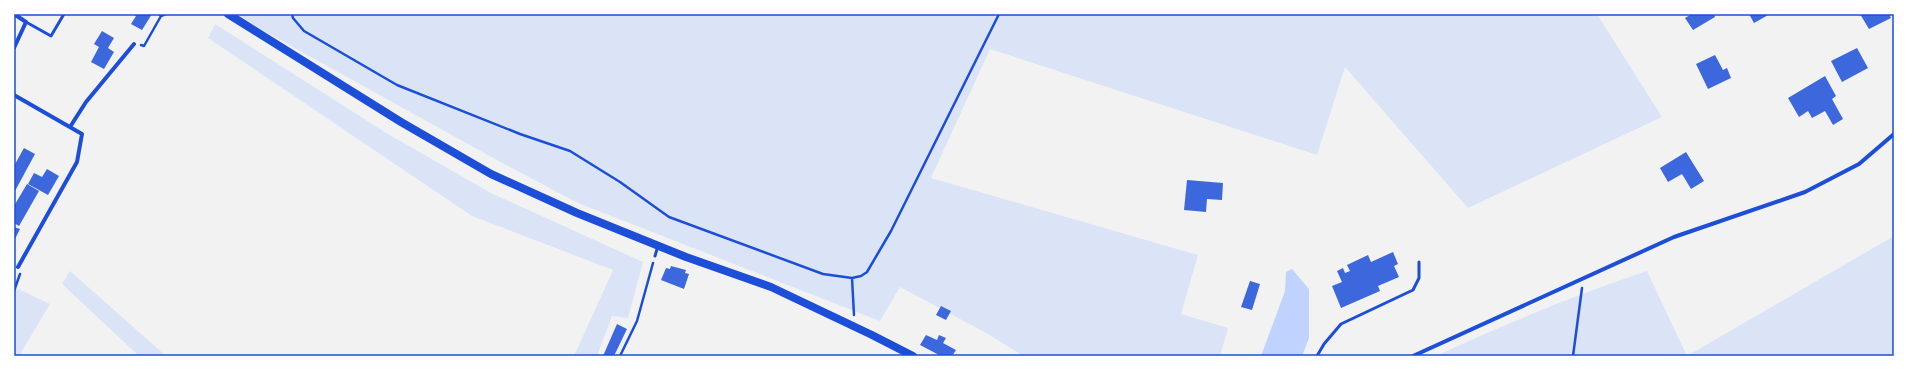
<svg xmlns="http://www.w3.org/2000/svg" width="1908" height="370" font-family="'Archivo Narrow',sans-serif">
  <rect width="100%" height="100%" fill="#f2f2f2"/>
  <path fill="#dbe4f7" d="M233 14H1597L1662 117 1468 208 1345 67 1317 155 990 49 931 178 1198 255 1181 314 1228 328 1220 356H1023L988 334 900 287 880 321 578 203 495 159Z
    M215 24 388 134 491 193 643 262 628 318 612 316 597 356H574L613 270 472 216 208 38Z
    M1894 236V356H1687Z
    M70 271 166 356H139L62 284Z
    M1647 271 1687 356H1436C1505 324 1575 295 1647 271Z
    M14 287 50 304 19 356H14Z"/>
  <path fill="#bfd3fe" d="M1292 269 1309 289V338L1302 356H1261L1285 291 1286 272Z"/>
  <path fill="#3d67dc" d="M133 14H152L142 30 131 24 136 16Z
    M1692 14H1714L1715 17 1693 30 1685 18Z
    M1749 14H1770L1754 23Z
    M1860 14H1889L1891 18 1869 29Z
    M102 31 114 38 108 48 114 52 104 69 91 62 99 47 94 44Z
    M1857 48 1868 68 1842 82 1831 61Z
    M1715 55 1723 70 1727 68 1731 78 1708 89 1696 64Z
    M1825 76 1836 96 1832 99 1843 119 1833 125 1825 111 1812 118 1808 111 1799 117 1788 98Z
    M24 148 35 154 15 191 14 166Z
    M1686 152 1704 181 1691 189 1682 174 1668 182 1660 168Z
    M47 169 59 176 48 195 28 184 34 173 42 177Z
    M1187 180 1223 183 1222 200 1207 199 1206 212 1184 210Z
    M27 184 39 191 19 226 14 223V206Z
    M14 227 20 229 14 241Z
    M1393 252 1398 264 1394 266 1399 277 1378 286 1380 291 1341 308 1332 286 1342 282 1337 271 1343 268 1345 273 1350 271 1347 265 1368 255 1371 262Z
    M671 266 686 270 685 273 689 274 684 289 661 280 666 268 670 269Z
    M1250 281 1260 284 1252 310 1241 307Z
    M941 306 951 311 946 320 936 315Z
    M617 324 627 329 614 356H603Z
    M926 335 937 340 939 335 946 338 943 343 956 350 952 356H941L920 345Z"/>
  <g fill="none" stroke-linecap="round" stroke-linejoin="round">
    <path stroke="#1d4ed8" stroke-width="2.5" d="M159 14 161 16 166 14
      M292 14 293 18 304 31 397 85 520 134 570 151 620 182 669 217 823 274 852 278 861 276 867 272 891 231 999 14
      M141 45 144 46 161 16
      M852 278 854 315
      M14 291 20 274
      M620 356 637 321 653 263
      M1573 356 1582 288"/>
    <path stroke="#1d4ed8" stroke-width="3" d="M26 22 51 36 64 14
      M655 256 658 246
      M1317 356 1324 344 1341 324 1413 290 1419 278V262"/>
    <path stroke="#1d4ed8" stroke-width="4" d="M14 14 26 22 14 48
      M14 95 82 134 77 162 18 267
      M70 127 86 102 134 44
      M1413 356 1674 237 1805 192 1859 164 1894 134"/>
    <path stroke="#1d4ed8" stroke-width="8" d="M228 14 401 122 491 174 577 213 686 257 771 287 872 335 913 356"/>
  </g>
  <rect width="1908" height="370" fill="none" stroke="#ffffff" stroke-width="30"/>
  <rect x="15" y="15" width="1878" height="340" fill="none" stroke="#1d4ed8" stroke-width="1.5"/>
</svg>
